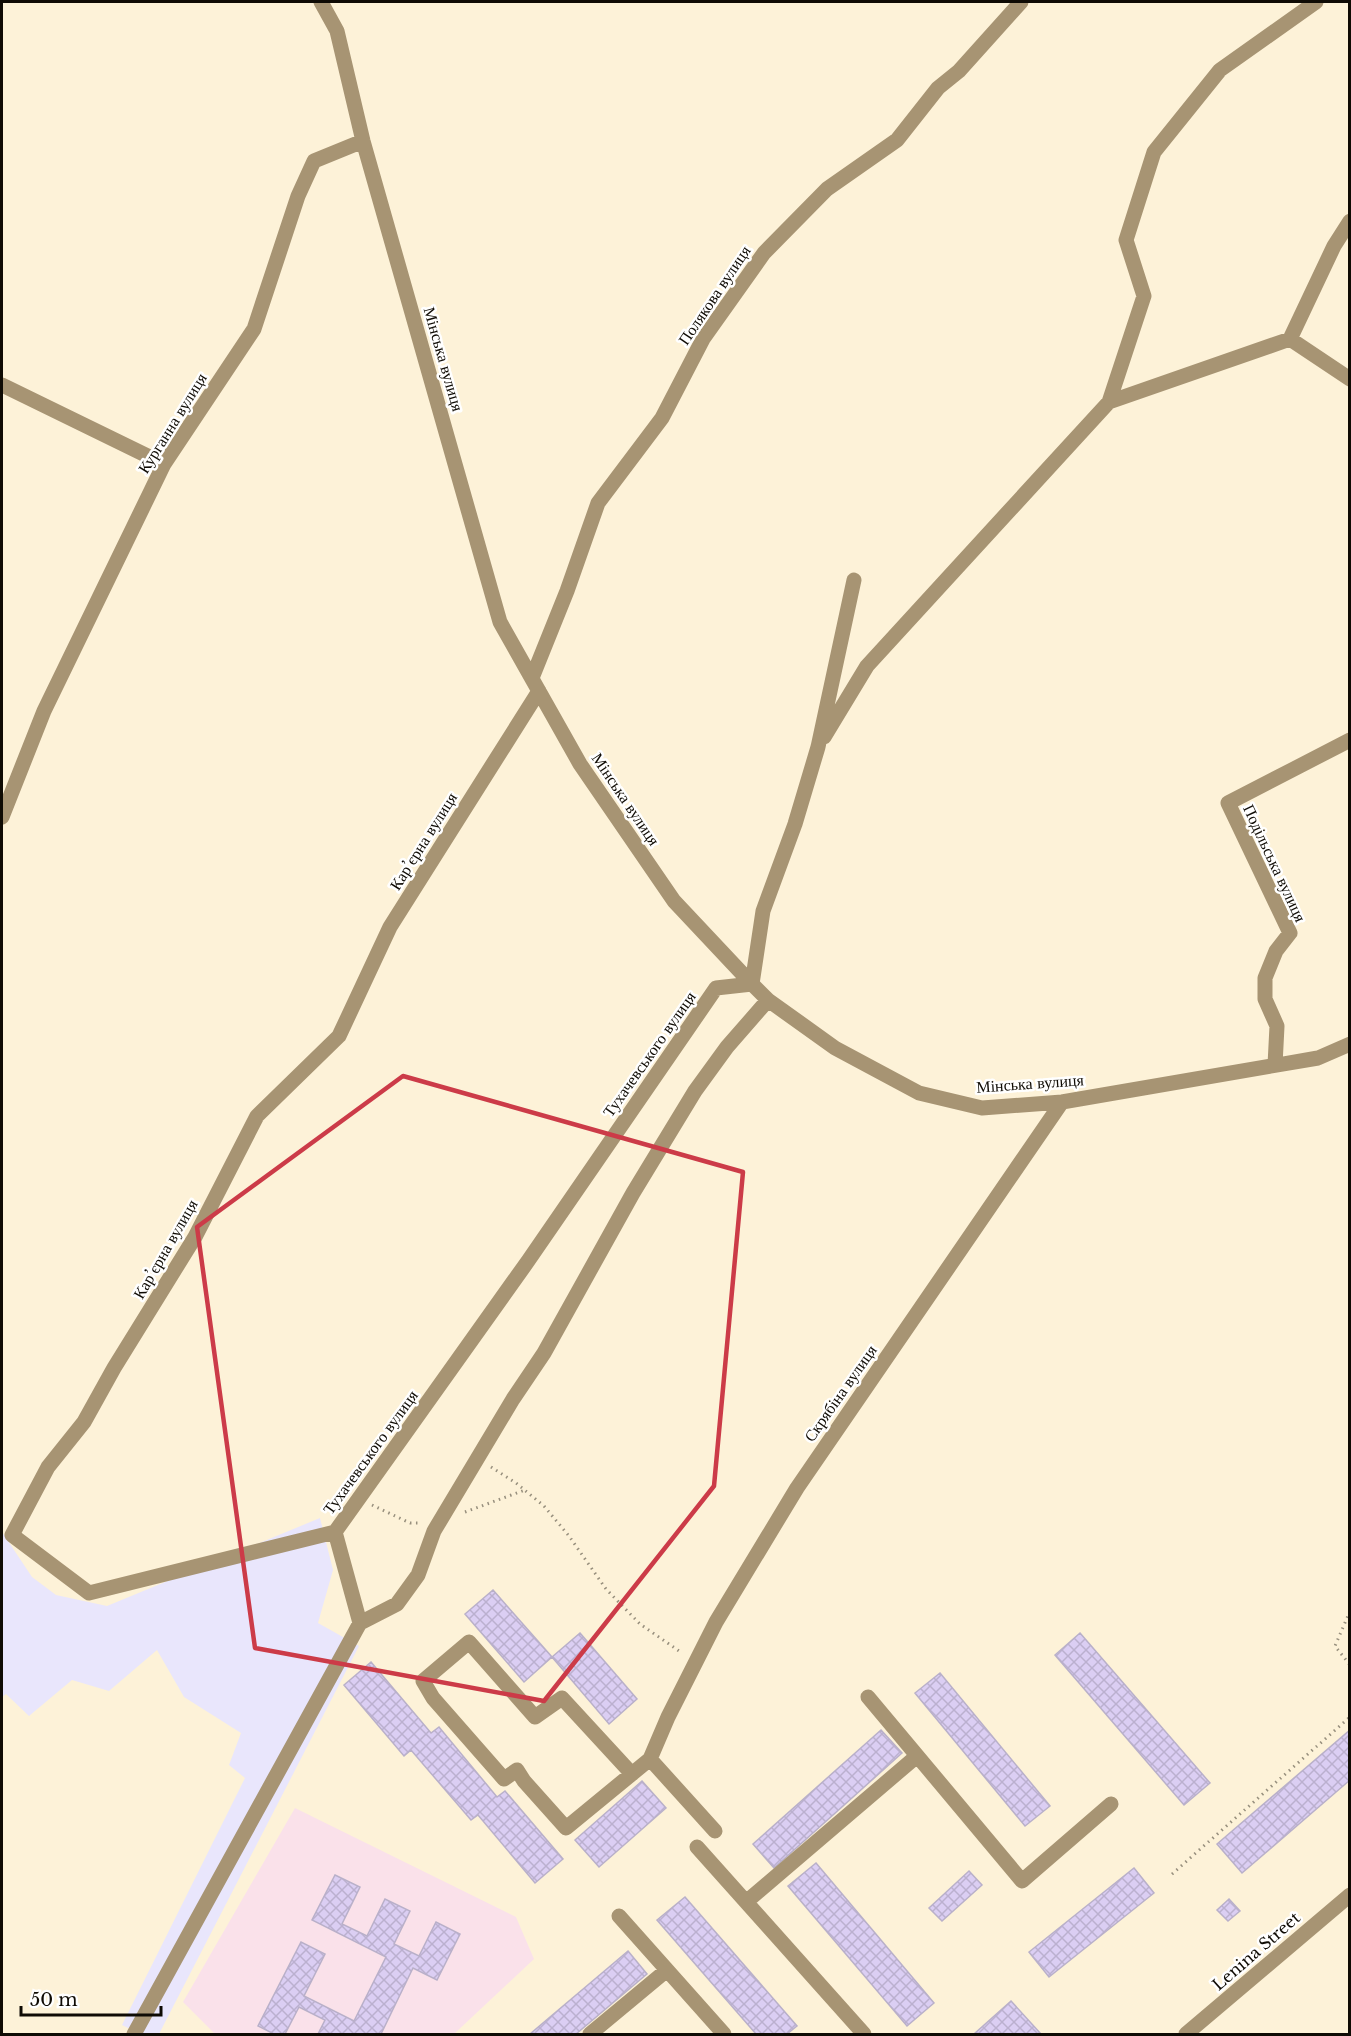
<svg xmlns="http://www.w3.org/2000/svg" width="1351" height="2036" font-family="'Libre Baskerville',serif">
  <defs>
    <pattern id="building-cross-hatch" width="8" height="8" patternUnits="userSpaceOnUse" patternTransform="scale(1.5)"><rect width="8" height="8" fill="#dbcef3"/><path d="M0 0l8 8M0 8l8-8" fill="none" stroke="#bbb0cf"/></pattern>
  </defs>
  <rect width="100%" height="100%" fill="#fdf2d8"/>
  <path fill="#e9e6fc" d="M320 1518 333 1570 318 1623 359 1646 159 2034H140L122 2025 245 1778 229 1765 241 1733 184 1697 157 1650 109 1691 72 1680 29 1716 6 1694 2 1697V1532L32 1577 56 1595 107 1606Z"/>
  <path fill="#fae1ea" d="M295 1808 516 1917 534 1959 454 2034H215L183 2002Z"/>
  <path fill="url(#building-cross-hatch)" stroke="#b9b0c9" stroke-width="1.5" d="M493 1590 552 1657 524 1682 465 1614Z
    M580 1633 637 1699 609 1724 552 1657Z
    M1080 1633 1210 1783 1184 1805 1055 1655Z
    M371 1662 431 1733 439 1727 497 1797 505 1791 563 1859 535 1883 478 1815 471 1820 411 1750 404 1756 344 1685Z
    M940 1673 1050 1806 1025 1826 915 1693Z
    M881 1730 902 1753 774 1868 753 1844Z
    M1350 1730V1780L1242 1873 1217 1844Z
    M642 1781 666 1808 599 1867 575 1840Z
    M816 1863 934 2003 907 2026 788 1886Z
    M1134 1868 1154 1893 1049 1977 1029 1952Z
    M969 1871 982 1885 942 1921 929 1908Z
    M335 1875 360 1887 342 1924 367 1936 385 1899 410 1911 394 1944 419 1956 436 1922 460 1934 437 1980 413 1968 381 2034H318L325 2020 299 2007 285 2034H274L258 2026 301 1942 325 1954 304 1996 354 2021 386 1957 312 1920Z
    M685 1897 797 2026 787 2034H756L657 1920Z
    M1229 1899 1240 1911 1228 1921 1217 1910Z
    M628 1951 647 1974 576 2034H530Z
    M1011 2001 1041 2034H974Z"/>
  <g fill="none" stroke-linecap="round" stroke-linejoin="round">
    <path stroke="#978f7d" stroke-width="3" stroke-dasharray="1.5 4.5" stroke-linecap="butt" d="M491 1467 516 1483 544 1506 569 1536 606 1589 640 1624 682 1653
      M372 1505 410 1523H418
      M465 1512 525 1490
      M1350 1611 1335 1646 1350 1665
      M1172 1874 1350 1717"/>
    <path stroke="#a79473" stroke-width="15" d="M321 2 337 31 363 141 500 622 580 764 674 901 752 984 768 1000 835 1048 919 1093 982 1108 1062 1102 1318 1058 1350 1044
      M1290 339 1334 246 1350 221
      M2 385 164 464
      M1109 402 1144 296 1126 240 1154 152 1220 70 1316 2
      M532 678 567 591 598 503 662 418 703 339 764 253 827 189 897 140 938 88 959 71 1021 2
      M824 737 867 666 1109 402 1290 339 1350 379
      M2 817 44 711 164 464 254 329 298 196 314 161 363 141
      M1275 1065 1277 1026 1265 999V978L1276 951 1290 933 1228 803 1350 740
      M335 1532 89 1593 12 1535 48 1467 84 1422 114 1368 195 1237 257 1116 339 1036 390 927 539 691
      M360 1623 397 1604 418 1575 434 1531 513 1399 544 1353 633 1193 695 1091 727 1047 768 1000
      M868 1697 1022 1881 1111 1804
      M632 1774 562 1698 535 1717 469 1642 423 1681 433 1698 504 1779 517 1770 524 1781 566 1828 650 1759
      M715 1831 650 1759 668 1717 716 1622 797 1488 1062 1102
      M697 1847 864 2034
      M746 1902 917 1756
      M619 1916 724 2034
      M134 2034 360 1623 335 1532 528 1261 716 988 752 984 763 911 795 824 818 747 854 580
      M590 2034 667 1970
      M1186 2034 1350 1895"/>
  </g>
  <path fill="none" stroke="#cc3b48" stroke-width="4.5" stroke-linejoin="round" d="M403 1076 743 1172 714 1486 544 1701 255 1648 197 1227Z"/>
  <g text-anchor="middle" stroke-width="5" stroke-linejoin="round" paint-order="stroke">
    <g font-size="16" fill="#0f0b04" stroke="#fff">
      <text transform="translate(714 295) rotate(-56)" y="6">Полякова вулиця</text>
      <text transform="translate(444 359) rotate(74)" y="6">Мінська вулиця</text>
      <text transform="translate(172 423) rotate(-58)" y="6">Курганна вулиця</text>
      <text transform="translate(626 799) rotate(56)" y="6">Мінська вулиця</text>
      <text transform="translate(423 841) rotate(-58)" y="6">Кар’єрна вулиця</text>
      <text transform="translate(1275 863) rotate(65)" y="6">Подільська вулиця</text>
      <text transform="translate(649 1054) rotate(-55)" y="6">Тухачевського вулиця</text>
      <text transform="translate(1030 1083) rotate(-4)" y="6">Мінська вулиця</text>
      <text transform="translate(165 1249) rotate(-60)" y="6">Кар’єрна вулиця</text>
      <text transform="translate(840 1393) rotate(-55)" y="6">Скрябіна вулиця</text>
      <text transform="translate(370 1452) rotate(-54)" y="6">Тухачевського вулиця</text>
      <text transform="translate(1256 1951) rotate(-41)" y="6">Lenina Street</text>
    </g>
  </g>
  <rect width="1351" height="2036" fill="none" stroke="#0f0b04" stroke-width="6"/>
  <path d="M21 2006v9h140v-9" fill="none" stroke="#0f0b04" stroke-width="3"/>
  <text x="30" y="2006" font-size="18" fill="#0f0b04" stroke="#ffffff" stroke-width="4.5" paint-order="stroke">50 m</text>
</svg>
